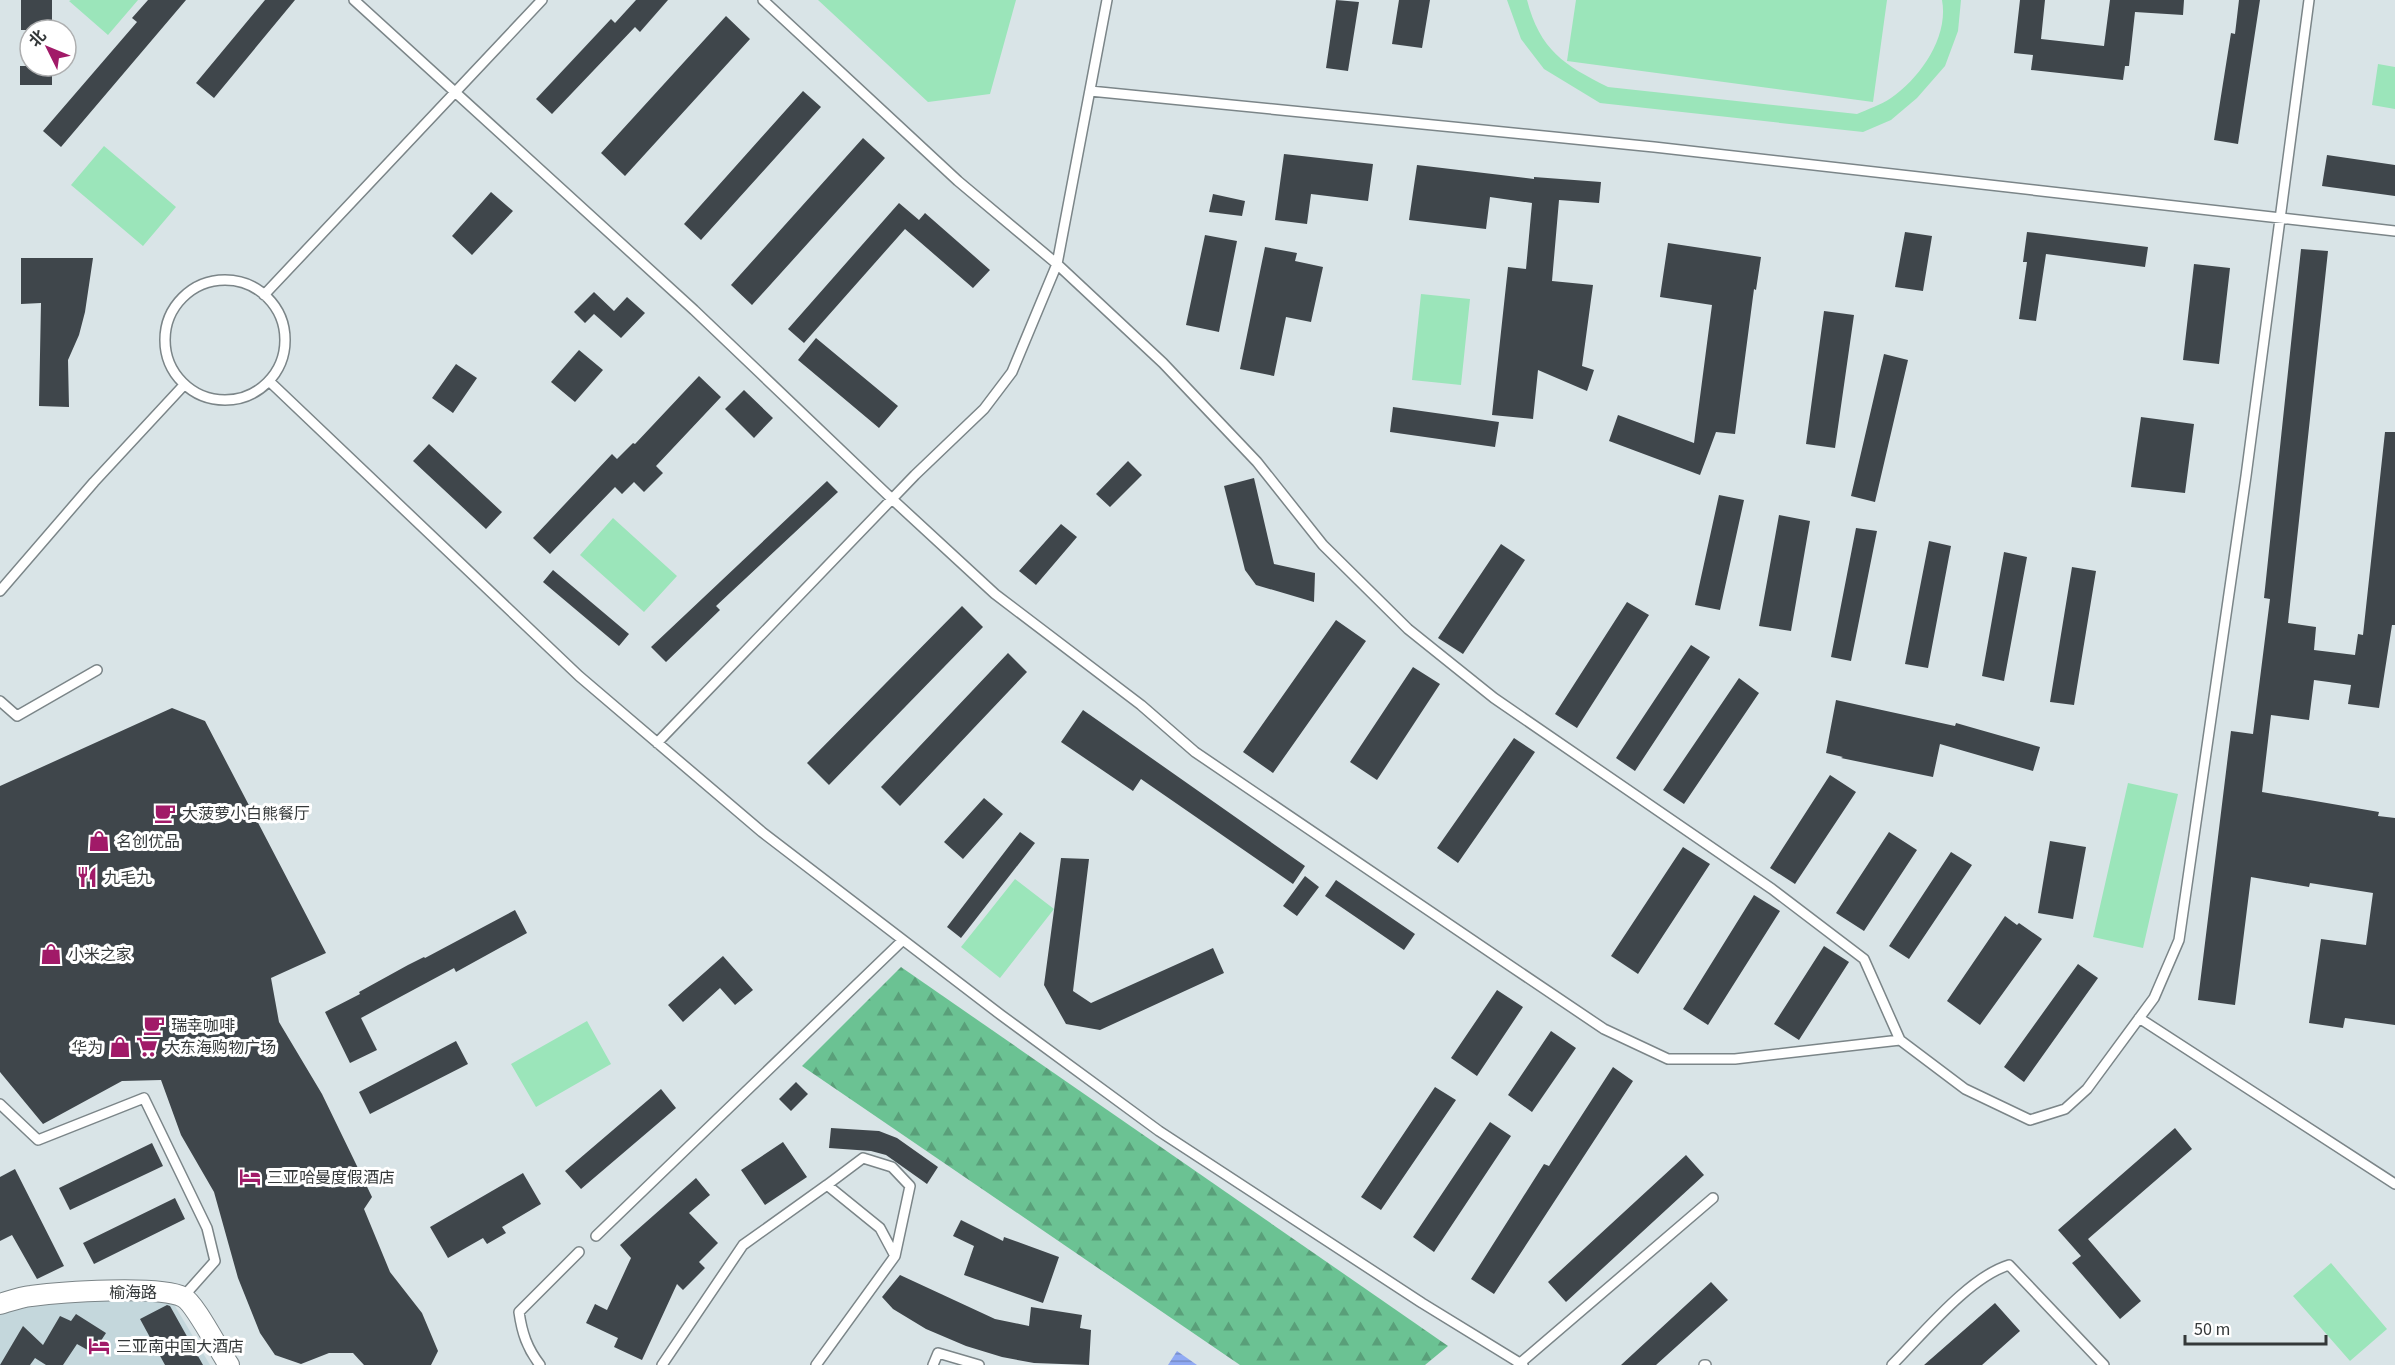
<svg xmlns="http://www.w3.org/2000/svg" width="2395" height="1365" font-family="'Source Sans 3','Noto Sans SC',sans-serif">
  <defs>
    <pattern id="forest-firs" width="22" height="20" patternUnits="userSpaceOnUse" patternTransform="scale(1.5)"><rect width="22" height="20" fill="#6bc293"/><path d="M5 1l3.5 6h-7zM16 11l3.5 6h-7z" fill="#599f79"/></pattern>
    <pattern id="water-rules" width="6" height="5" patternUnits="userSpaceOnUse" patternTransform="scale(1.5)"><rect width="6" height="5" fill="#90aaf3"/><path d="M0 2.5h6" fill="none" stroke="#768bc6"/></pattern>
  </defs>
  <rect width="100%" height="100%" fill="#d9e4e7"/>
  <path fill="#c4d7dc" d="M129 1294 172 1301 210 1365H0V1308Z"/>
  <path fill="url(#forest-firs)" d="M901 967 1448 1346 1425 1365H1240L802 1066Z"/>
  <path fill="#9be5ba" d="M71 0H138L108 35 69 1Z
    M818 0H1016L990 94 928 102Z
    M1507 0H1527C1540 50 1564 65 1608 87L1857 114C1868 109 1881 105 1891 98 1920 78 1949 37 1942 0H1961L1958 31 1945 66 1917 98 1891 120 1863 132 1600 103 1544 69 1521 39Z
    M1576 0H1887L1873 102 1567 61Z
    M2378 64 2395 67V109L2372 105Z
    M104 146 176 207 143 246 71 185Z
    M1421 294 1470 299 1461 385 1412 380Z
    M613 518 677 576 644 612 580 555Z
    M2128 783 2178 794 2143 948 2093 937Z
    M1015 879 1054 909 1000 978 961 947Z
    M587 1021 611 1064 536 1107 511 1064Z
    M2331 1263 2387 1329 2350 1361 2293 1296Z"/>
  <path fill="url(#water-rules)" d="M1177 1351 1197 1365H1168Z"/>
  <path fill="#3f464b" d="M21 0H52V30H21Z
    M148 0H186L61 147 43 131 137 22 132 18Z
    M265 0H295L214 98 196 83Z
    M636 0H668L640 32 635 27 552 114 536 99 611 19 615 23Z
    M1336 0 1359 2 1348 71 1326 68Z
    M1399 0H1430L1422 48 1392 44Z
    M2020 0H2045L2041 39 2104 46 2110 0H2184L2183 15 2135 12 2129 66H2125L2123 80 2031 70 2033 55 2014 53Z
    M2239 0H2260L2238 144 2214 140 2231 33 2235 34Z
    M726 16 750 39 625 176 601 153Z
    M20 66H52V85H20Z
    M803 91 821 107 701 240 684 224Z
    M863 138 885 158 752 305 731 285Z
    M1284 154 1373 164 1368 201 1311 194 1307 224 1275 220Z
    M2327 155 2395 165V196L2322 186Z
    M1417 165 1534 179V177L1601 182 1599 203 1559 200 1552 281 1593 285 1582 366 1594 370 1587 391 1538 370 1533 419 1492 415 1508 267 1526 269 1532 203 1490 197 1486 229 1409 220Z
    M491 192 513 211 472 255 452 236Z
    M1213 194 1245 201 1242 216 1209 212Z
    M899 203 919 220 925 213 990 270 973 288 905 229 804 343 788 329Z
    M1905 232 1932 236 1923 291 1895 287Z
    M2027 232 2148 247 2145 267 2046 254 2036 321 2019 319 2027 262H2023Z
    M1205 235 1237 241 1219 332 1186 325Z
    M1668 243 1761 257 1756 290 1754 289 1735 434 1716 432 1700 475 1609 441 1618 415 1694 443 1712 305 1660 297Z
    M1265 247 1297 253 1295 261 1323 267 1311 322 1286 317 1274 376 1240 369Z
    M2301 249 2328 251 2288 623 2316 627 2314 650 2355 655 2358 634 2363 635 2385 432H2395V625H2392L2379 708 2348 704 2351 685 2314 680 2309 720 2271 715 2262 792 2379 812 2378 816 2395 818V1025L2345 1018 2343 1028 2309 1023 2321 939 2366 945 2373 893 2310 883 2309 887 2251 877 2235 1005 2198 1000 2231 731 2253 734 2270 599 2264 598Z
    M21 258H93L85 312 79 335 68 360 69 407 39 406 41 303 21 304Z
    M2194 264 2230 268 2219 364 2183 360Z
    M594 292 614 311 627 297 645 313 621 338 594 314 585 323 574 312Z
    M1824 311 1854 315 1835 448 1806 444Z
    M816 338 898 406 879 428 798 360Z
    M579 350 603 370 575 402 551 382Z
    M1884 354 1908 360 1875 502 1851 496Z
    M456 364 477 378 453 413 432 398Z
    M699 376 721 397 656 466 663 473 644 492 634 482 622 494 615 487 550 554 533 538 612 454 617 459 633 443 635 444Z
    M744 390 773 418 754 438 725 409Z
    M1393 407 1499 422 1495 447 1390 432Z
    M2141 417 2194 424 2185 493 2131 487Z
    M429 444 502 512 486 529 413 461Z
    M1128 461 1142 475 1110 507 1096 494Z
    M1254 478 1274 564 1315 573 1314 602 1256 585 1245 570 1224 486Z
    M827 481 838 492 716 606 720 610 666 662 651 647Z
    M1719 495 1744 500 1720 610 1695 605Z
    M1779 515 1810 521 1791 631 1759 626Z
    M1061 524 1077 537 1036 585 1019 571Z
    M1856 528 1877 531 1851 661 1831 657Z
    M1929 541 1951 546 1928 668 1905 664Z
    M1501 544 1525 560 1463 654 1438 638Z
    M2004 552 2027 557 2004 681 1982 676Z
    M2072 567 2096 571 2074 705 2050 702Z
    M553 570 629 634 619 646 543 582Z
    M1627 602 1649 615 1577 728 1555 714Z
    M962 606 983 627 829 785 807 763Z
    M1336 620 1366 641 1273 773 1243 752Z
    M1691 645 1710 657 1635 771 1616 758Z
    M1008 653 1027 672 900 806 881 787Z
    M1413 667 1440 684 1377 780 1350 762Z
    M1739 678 1759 693 1684 804 1663 790Z
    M1836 700 1955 726 1956 723 2040 747 2033 771 1940 744 1933 777 1841 758 1843 757 1826 753Z
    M172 708 205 721 326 953 271 978 279 1022 322 1094 372 1197 364 1209 390 1272 422 1313 438 1351 431 1365H364L353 1353H329L301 1364 275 1355 260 1333 238 1278 214 1192 181 1135 161 1080 122 1081 43 1124 0 1072V786Z
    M1083 710 1305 866 1293 884 1141 779 1133 791 1061 742Z
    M1514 738 1535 752 1458 863 1437 848Z
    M1830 775 1856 792 1795 884 1770 868Z
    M984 798 1003 814 963 859 944 842Z
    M1020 832 1035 843 961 938 947 927Z
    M1889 832 1917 850 1864 931 1836 913Z
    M2050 841 2086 847 2073 919 2038 913Z
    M1683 847 1710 864 1638 974 1611 956Z
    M1951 852 1972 865 1909 959 1889 946Z
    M1061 858 1089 859 1073 991 1091 1003 1213 948 1224 973 1100 1030 1066 1024 1044 985Z
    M1305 876 1319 887 1297 916 1283 906Z
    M1336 880 1415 934 1404 950 1325 896Z
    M1754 895 1780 911 1708 1025 1683 1009Z
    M515 910 527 933 456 972 454 968 361 1018 377 1050 350 1063 325 1012 360 994 359 992 408 965 424 957 425 958Z
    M2005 916 2017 925 2019 923 2042 939 1980 1025 1947 1001Z
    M1824 946 1849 962 1799 1040 1774 1024Z
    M723 956 753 990 735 1005 720 988 683 1022 668 1005Z
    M2078 964 2098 978 2024 1082 2004 1067Z
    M1497 990 1523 1007 1477 1076 1451 1058Z
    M1551 1031 1576 1048 1532 1112 1508 1095Z
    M456 1041 468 1064 370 1114 359 1092Z
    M1613 1067 1633 1081 1494 1294 1471 1279 1544 1164 1549 1166Z
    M796 1082 808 1094 791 1111 779 1099Z
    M1435 1087 1456 1100 1381 1210 1361 1197Z
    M661 1089 676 1108 581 1189 565 1171Z
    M1490 1122 1511 1136 1434 1252 1413 1237Z
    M831 1128 879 1131 897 1138 938 1167 927 1184 886 1155 871 1151 829 1148Z
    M2175 1128 2192 1149 2088 1239 2141 1301 2120 1319 2072 1263 2081 1256 2058 1230Z
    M783 1142 807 1177 765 1205 741 1170Z
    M152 1143 163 1166 70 1210 59 1188Z
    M1686 1155 1704 1175 1566 1302 1548 1282Z
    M15 1169 64 1266 37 1279 12 1235 0 1241V1177Z
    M523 1173 541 1204 502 1227 506 1233 487 1244 483 1238 448 1258 430 1227Z
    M696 1178 710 1195 689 1213 718 1243 699 1262 705 1268 683 1290 677 1284 642 1360 614 1347 618 1338 586 1323 595 1304 607 1310 631 1258 620 1245Z
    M175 1198 185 1219 94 1264 83 1243Z
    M961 1220 1003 1241 1004 1237 1059 1257 1043 1303 964 1275 974 1246 953 1236Z
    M900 1275 995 1319 1029 1326 1031 1307 1082 1315 1080 1328 1091 1330 1089 1365 1034 1363 1002 1357 966 1346 926 1329 893 1309 882 1297Z
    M1711 1282 1728 1300 1656 1365H1621Z
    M1995 1303 2020 1331 1982 1365H1924Z
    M167 1305 170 1306 203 1365H165L140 1319Z
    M76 1314 106 1333 93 1353 77 1344 63 1365H46L35 1358 30 1365H0L23 1326 43 1345 60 1316 71 1321Z"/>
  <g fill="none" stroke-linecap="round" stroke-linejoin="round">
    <defs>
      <path id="service" d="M354 0 694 310 892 499 995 594 1141 705 1195 752 1512 967 1604 1029 1668 1059H1735L1900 1040 1864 959 1772 889 1494 698 1408 629 1323 545 1257 462 1163 363 1057 264 1107 0
        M1090 91 1654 147 2395 231
        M165 340a60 60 0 1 1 120 0a60 60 0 1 1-120 0Z
        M264 295 542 0
        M269 381 579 676 762 832 1001 1015 1159 1131 1422 1303 1523 1365
        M0 591 94 482 184 385
        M0 701 17 716 97 670
        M657 743 915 475 984 409 1012 372 1057 264 958 181 763 0
        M2139 1018 2395 1184
        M1900 1040 1965 1089 2030 1120 2065 1109 2087 1089 2154 998 2179 940 2246 476 2309 0
        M0 1104 38 1140 144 1098 207 1228 215 1261 183 1297
        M827 1185 863 1158 892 1167 910 1186 895 1256
        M596 1236 903 940
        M540 1365C527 1348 522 1333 519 1312L579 1252
        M662 1365 743 1245 827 1185 880 1228 895 1256 816 1365
        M933 1365 938 1353 979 1365
        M1518 1365 1713 1198
        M1704 1365H1706
        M1892 1365C1923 1334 1969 1277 2009 1265L2104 1365"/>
      <path id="minor" d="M0 1304C10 1301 21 1297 31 1296 60 1292 159 1285 183 1297 195 1303 219 1351 229 1365"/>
    </defs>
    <use href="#service" stroke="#7b8588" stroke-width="12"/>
    <use href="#minor" stroke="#7b8588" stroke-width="22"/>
    <use href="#service" stroke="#fff" stroke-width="9"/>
    <use href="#minor" stroke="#fff" stroke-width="20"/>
  </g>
  <defs>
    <symbol id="cafe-bare" viewBox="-9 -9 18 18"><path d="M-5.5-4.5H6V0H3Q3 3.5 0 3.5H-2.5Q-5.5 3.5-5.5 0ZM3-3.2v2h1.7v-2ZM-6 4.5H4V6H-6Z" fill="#a11a68" stroke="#fff" stroke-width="2.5" paint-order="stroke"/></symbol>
    <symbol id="shop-bare" viewBox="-9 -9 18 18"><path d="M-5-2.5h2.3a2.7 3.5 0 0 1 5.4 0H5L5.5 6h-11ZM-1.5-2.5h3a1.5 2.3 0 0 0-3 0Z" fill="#a11a68" stroke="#fff" stroke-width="2.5" paint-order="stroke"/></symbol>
    <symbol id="restaurant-bare" viewBox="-9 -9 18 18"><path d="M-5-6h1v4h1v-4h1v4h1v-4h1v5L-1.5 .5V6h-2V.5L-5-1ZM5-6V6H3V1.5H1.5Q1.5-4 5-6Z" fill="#a11a68" stroke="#fff" stroke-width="2.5" paint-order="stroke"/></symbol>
    <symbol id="supermarket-bare" viewBox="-9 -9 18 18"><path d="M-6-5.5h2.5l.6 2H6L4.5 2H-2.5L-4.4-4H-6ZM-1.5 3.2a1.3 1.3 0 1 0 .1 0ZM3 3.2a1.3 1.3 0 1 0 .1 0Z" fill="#a11a68" stroke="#fff" stroke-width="2.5" paint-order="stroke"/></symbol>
    <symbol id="hotel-bare" viewBox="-9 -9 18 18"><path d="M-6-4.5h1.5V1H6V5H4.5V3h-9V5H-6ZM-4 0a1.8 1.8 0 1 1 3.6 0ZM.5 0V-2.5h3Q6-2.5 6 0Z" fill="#a11a68" stroke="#fff" stroke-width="2.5" paint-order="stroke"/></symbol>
  </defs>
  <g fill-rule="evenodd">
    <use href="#cafe-bare" x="150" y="798" width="30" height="30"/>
    <use href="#shop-bare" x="84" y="826" width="30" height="30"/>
    <use href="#restaurant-bare" x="72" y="862" width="30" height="30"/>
    <use href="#shop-bare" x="36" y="939" width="30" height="30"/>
    <use href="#cafe-bare" x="139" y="1010" width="30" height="30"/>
    <use href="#shop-bare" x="105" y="1032" width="30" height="30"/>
    <use href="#supermarket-bare" x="132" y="1032" width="30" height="30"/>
    <use href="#hotel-bare" x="235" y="1162" width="30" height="30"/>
    <use href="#hotel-bare" x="84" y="1331" width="30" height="30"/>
  </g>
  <g text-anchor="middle" stroke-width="6" stroke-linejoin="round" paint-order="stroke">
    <g font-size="16" fill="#343839" stroke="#fff" text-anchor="start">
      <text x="182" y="819">大菠萝小白熊餐厅</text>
      <text x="116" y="847">名创优品</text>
      <text x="104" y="883">九毛九</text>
      <text x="68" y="960">小米之家</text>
      <text x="171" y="1031">瑞幸咖啡</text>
      <text x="103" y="1053" text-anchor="end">华为</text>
      <text x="164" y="1053">大东海购物广场</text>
      <text x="267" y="1183">三亚哈曼度假酒店</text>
      <text x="116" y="1352">三亚南中国大酒店</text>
    </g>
    <g font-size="16" fill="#343839" stroke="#fff">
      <text x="133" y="1298">榆海路</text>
    </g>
  </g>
  <g transform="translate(48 48) rotate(313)"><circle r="28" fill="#ffffff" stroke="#aeafb0" stroke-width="1.5"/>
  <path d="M0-4.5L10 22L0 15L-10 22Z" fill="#a11a68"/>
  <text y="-9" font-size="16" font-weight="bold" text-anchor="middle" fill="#343839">北</text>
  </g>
  <path d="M2185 1335v9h141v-9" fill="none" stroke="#343839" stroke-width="3"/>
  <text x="2194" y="1335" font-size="18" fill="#343839" stroke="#ffffff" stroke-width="4.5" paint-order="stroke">50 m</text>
</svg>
